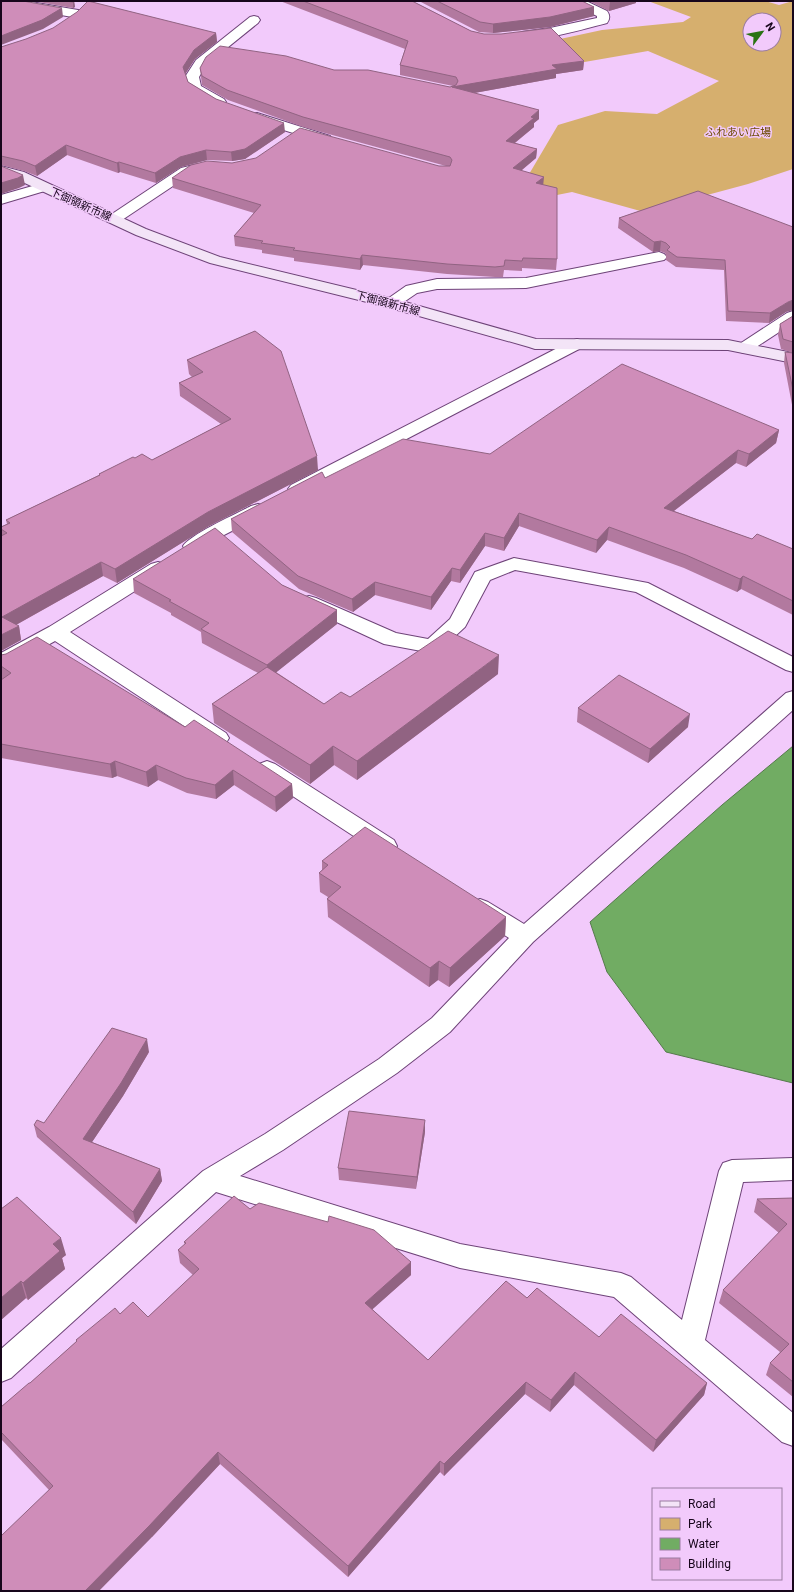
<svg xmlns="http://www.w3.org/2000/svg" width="794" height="1592" font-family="Roboto,'Noto Sans JP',sans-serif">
  <rect width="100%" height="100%" fill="#f2cafb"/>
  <path fill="#d6af6e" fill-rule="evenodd" d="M648 1H765L779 5 793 1V169L748 184 644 212 572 192 552 196 525 181 558 125 605 111 657 114 719 81 648 51 544 69 523 47 602 30 683 22 691 17ZM750 20H774V44H750Z"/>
  <path fill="#71ac63" stroke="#567a4d" d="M793 746V1083L666 1052 607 972 590 922 722 805Z"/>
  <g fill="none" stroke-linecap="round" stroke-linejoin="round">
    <defs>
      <path id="minor" d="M1 1H25L78 10 82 11 84 14 82 17 78 18 4 5 1 4Z
        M570 1H586L607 11C610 15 610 19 607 23 588 28 540 42 522 38L520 35 522 32 550 28 597 18V16L572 4Z
        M254 16 258 17 260 20 258 23 206 65 199 77 201 86 224 99 226 102 224 105H214L190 91 185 77 196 60 250 17Z
        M257 113 330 136 332 139 330 142 325 143 252 120 250 117 252 114Z
        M198 164 203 165 205 168 203 171 191 174 119 222 114 223 109 222 107 219 109 216 181 168Z
        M43 183 48 184 50 187 48 190 1 204V195Z
        M659 252 664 254 667 257 664 260 526 288 437 289 417 293 398 306 392 308 386 306 384 303 386 300 406 286 437 279 526 278Z
        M793 311V323L750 351 744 353 738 351 736 348 738 345 787 313Z
        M577 339 583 341 585 344 583 347 303 493 297 494 291 493 288 489 291 485 571 341Z
        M258 504 265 506 267 510 265 514 224 535 199 550 192 552 185 550 183 546C191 534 236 514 251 506Z
        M514 558 648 583 793 657V672L786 670 636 592 515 570 490 580 465 627 439 651 432 653 384 644 302 606 299 602 302 598 309 596 316 598 396 633 428 639 450 619 475 572Z
        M158 562 165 564 168 568 165 572 70 632 226 733 229 738 226 743 218 745 210 743 55 641 8 667 1 669V653L49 627 151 564Z
        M793 691V710L533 942 450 1032 397 1073 283 1150 240 1176 460 1244 621 1273 631 1277 682 1320 719 1171 723 1163 732 1160 793 1158V1180L743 1182 705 1340 793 1413V1446L782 1442 614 1297 460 1268 216 1192 11 1378 1 1382V1349L203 1171 265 1134 379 1059 432 1018 509 938 472 914 468 908 472 902 480 899 488 902 524 924 786 693Z
        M267 761 275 764 394 840 397 846 394 852 386 854 378 852 259 774 256 769 259 764Z"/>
      <path id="secondary" d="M1 166 24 172 146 229 220 257 398 300 536 339 728 340 793 353V363L728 350 535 349 529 347 387 307 210 263 136 235 14 178 1 174Z"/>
    </defs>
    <use href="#minor" stroke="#6e4378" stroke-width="2"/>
    <use href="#secondary" stroke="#6e4378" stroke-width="2"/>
    <use href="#minor" fill="#fff" fill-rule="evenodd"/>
    <use href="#secondary" fill="#f3e4f7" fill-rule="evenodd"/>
  </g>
  <path fill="#b2799f" d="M33 1H74L75 7 73 8Z
    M280 1H412L471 31 584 61 583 70 556 74V78L474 93 539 119 534 123V127L515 143 537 149 536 158 521 171 543 185 557 259 556 270 522 268V271L504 270 503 277H495L447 274 363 265 360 270 294 261V258L262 253V250L235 246 234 236 254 213 173 188 172 178 232 163 446 166 303 127 228 100 202 85 201 77 200 68 334 70 450 87 453 86 400 75V65L405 49Z
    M419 1H582L594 7V16L550 27 493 33 479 32Z
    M589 1H636V3L609 11Z
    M216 33 217 42 195 59 185 74 188 82 216 99 285 132 245 159 232 161 207 160 181 167 156 183 120 172 118 173 67 155 37 176 24 171 1 165V47Z
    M698 191 786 312 769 323 726 321 724 270 676 267 666 260V255L665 253 660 251 653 252 618 228 619 218Z
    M793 316V353L781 349 778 335 780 324Z
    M255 331 318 470 209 526 117 583 103 576 16 625 19 626 21 640 1 651V527L7 524 6 520 99 475V474L135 458 152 460 221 424 180 396 179 383 192 377 189 374 187 360Z
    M785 352 793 353V410L784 363Z
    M779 430 776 443 746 467 736 463 674 511 752 539 793 549V615L741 589 737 592 684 568 607 540 596 553 519 526 504 551 485 546 460 583 451 581 431 610 375 595 353 612 299 589 232 532 231 519 325 478 490 454Z
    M133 579 282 585 337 610V624L276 672 324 704 350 697 498 674 357 780 334 765 310 784 214 723 212 704 258 673 202 643 201 632 171 615V613L134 593Z
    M1 655 185 727 292 784 293 798 276 812 234 785 216 799 187 793 158 780 148 787 117 776 112 778 1 758V680L2 679 1 678Z
    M578 708 688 727 648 763 577 722Z
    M322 861 506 917 505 936 449 987 438 980 429 987 328 917 327 899 328 897 320 892 319 873 322 870Z
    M149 1052 123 1096 92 1142 160 1169 162 1181 136 1224 37 1137 34 1125 44 1123Z
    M425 1132 416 1189 339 1180 338 1168Z
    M793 1198V1397L766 1375 770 1363 780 1352 719 1303 723 1290 779 1233 754 1212 757 1199Z
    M1 1209 66 1255 62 1258 65 1269 28 1300 26 1298 1 1320Z
    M250 1209 411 1262V1275L372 1309 428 1360 527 1298 599 1337 707 1383 704 1395 653 1452 574 1385 550 1412 525 1394 444 1476 440 1472 348 1577 220 1464 152 1537 49 1490 1 1439V1407L30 1383 77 1341 76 1340 120 1314 148 1317 193 1275 180 1263 178 1250 185 1245 184 1242Z"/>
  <path fill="#916382" d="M74 1 75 7 73 8V2Z
    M613 1H636V3L609 11 610 2Z
    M594 7V16L550 27 493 33V24Z
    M62 8 63 17 43 29 1 45V36Z
    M216 33 217 42 195 59 184 76 183 67 194 50Z
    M584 61 583 70 556 74V78L452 97V87L552 65Z
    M539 110V119L534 123V127L506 150V141L531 117Z
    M284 123 285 132 245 159 232 161 231 152Z
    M66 145 67 155 37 176 35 166Z
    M537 149 536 158 512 178 513 168Z
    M206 150 207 160 181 167 156 183 155 173 180 157Z
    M119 162 120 172 118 173 117 163Z
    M23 175 25 185 19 188 1 194V183Z
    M544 177 543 187 536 183Z
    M661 241 660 251 653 252 654 242Z
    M362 255 363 265 360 270V259Z
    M793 300V310L786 312 769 323 770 313 788 302Z
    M779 430 776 443 746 467 749 454Z
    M738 450 736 463 662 520 664 508Z
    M317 456 318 470 209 526 117 583 115 569 208 512Z
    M519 513V526L504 551V538Z
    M609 527 607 540 596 553 597 540Z
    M485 533V546L460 583V570Z
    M101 562 103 576 5 631 2 617Z
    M452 568 451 581 431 610V597Z
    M743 576 741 589 737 592 740 579Z
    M375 582V595L353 612 352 599Z
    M337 610V624L268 679 267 665Z
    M19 626 21 640 1 651V635Z
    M499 655 498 674 357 780V761Z
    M690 714 688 727 648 763 650 749Z
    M333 746 334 765 310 784V765Z
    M115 761 117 776 112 778 110 764Z
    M156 765 158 780 148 787 146 772Z
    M233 770 234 785 216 799 215 785Z
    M292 784 293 798 276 812 275 797Z
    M506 917 505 936 449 987 450 968Z
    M439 961 438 980 429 987 430 968Z
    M147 1039 149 1052 123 1096 86 1151 83 1139Z
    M425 1120V1132L416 1189 417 1177Z
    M160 1169 162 1181 136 1224 133 1212Z
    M61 1238 66 1255 62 1258 65 1269 28 1300 23 1283 53 1244Z
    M411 1262V1275L365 1316V1303Z
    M21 1281 26 1298 1 1320V1298Z
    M575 1372 574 1385 550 1412 551 1400Z
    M526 1382 525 1394 444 1476V1464Z
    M707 1383 704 1395 653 1452 656 1440Z
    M218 1452 220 1464 152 1537 99 1591H85Z
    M440 1461V1472L348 1577V1566Z"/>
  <path fill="#cf8db9" stroke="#916382" d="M1 1H23L62 8 42 20 1 36Z
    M65 1H74L73 2Z
    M88 1 216 33 194 50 183 67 188 82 216 99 284 123 245 149 231 152 206 150 180 157 155 173 119 162 117 163 66 145 35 166 23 161 1 156V47L26 39 53 28 77 12Z
    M303 1H412L471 31 484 34H501L551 28 584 61 552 65 557 69 452 87 539 110 531 117 534 118 506 141 537 149 513 168 544 177 536 183 557 188V259L523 258 522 261 505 260 504 266 495 267 447 264 362 255 360 259 293 250 295 248 261 243 263 241 234 236 261 205 172 178 191 165 207 161 232 163 256 158 300 128 439 166H450L452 160 450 157 303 117 227 90 202 76 200 68 206 57 220 46 286 56 334 70H368L450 87 456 85 458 81 456 77 400 65 408 41Z
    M437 1H582L594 7 550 17 493 24 480 22Z
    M1 166 23 175 18 178 1 183Z
    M698 191 793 227V300L788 302 770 313 728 311 725 260 677 257 667 250 670 247 666 243 661 241 654 242 619 218Z
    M793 316V342L783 339 780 324Z
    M255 331 281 351 317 456 208 512 115 569 101 562 2 617 19 626 1 635V536L7 533 1 529V527L10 523 6 520 100 475 99 474 133 457 135 458 142 454 152 460 231 419 179 383 203 372 187 360Z
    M785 352 793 353V390Z
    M622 364 779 430 749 454 738 450 664 508 752 539 757 534 793 549V601L743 576 740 579 686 555 609 527 597 540 519 513 504 538 485 533 460 570 452 568 431 597 375 582 352 599 298 576 231 519 322 472 325 478 403 439 490 454Z
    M215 528 282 585 337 610 267 665 201 629 209 623 169 601 171 600 133 579Z
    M448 631 499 655 357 761 333 746 310 765 212 704 267 667 324 704 341 692 350 697Z
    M37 637 185 727 194 720 292 784 275 797 233 770 215 785 186 778 156 765 146 772 115 761 110 764 1 744V680L11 673 1 666V655L6 654Z
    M619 675 690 714 650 749 578 708Z
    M365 827 506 917 450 968 439 961 430 968 327 899 341 887 319 873 328 865 322 861Z
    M112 1028 147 1039 121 1083 83 1139 160 1169 133 1212 34 1125 37 1120 44 1123Z
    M349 1111 425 1120 417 1177 338 1168Z
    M234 1196 250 1209 259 1203 328 1222 329 1216 374 1230 411 1262 365 1303 428 1360 506 1281 527 1298 537 1288 599 1337 621 1314 707 1383 656 1440 575 1372 551 1400 526 1382 444 1464 440 1461 348 1566 218 1452 149 1526 85 1591H1V1536L53 1486 1 1432V1407L29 1383H30L77 1341 76 1340 115 1308 120 1314 133 1302 148 1317 199 1269 178 1250 186 1243 184 1242Z
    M17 1197 61 1238 53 1244 60 1251 23 1283 21 1281 1 1298V1209Z
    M793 1198V1382L770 1363 789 1344 723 1290 787 1224 757 1199Z"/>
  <g text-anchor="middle" stroke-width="3" stroke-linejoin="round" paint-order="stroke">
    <g font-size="11" fill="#6d4c04" stroke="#f2cafb">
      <text x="738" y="136">ふれあい広場</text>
    </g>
    <g font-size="11" fill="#17061b" stroke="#f2cafb">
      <text transform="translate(81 204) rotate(24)" y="4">下御領新市線</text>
      <text transform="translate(388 303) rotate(15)" y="4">下御領新市線</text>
    </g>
  </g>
  <rect width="794" height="1592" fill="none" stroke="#17061b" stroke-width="4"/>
  <rect x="652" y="1488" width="130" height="92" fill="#f2cafb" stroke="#9a7ca1"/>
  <rect x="660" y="1501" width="20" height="6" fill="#f3e4f7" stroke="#9a7ca1"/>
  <text x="688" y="1508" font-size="12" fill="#17061b">Road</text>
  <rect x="660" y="1518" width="20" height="12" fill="#d6af6e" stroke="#9a7ca1"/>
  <text x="688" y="1528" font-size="12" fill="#17061b">Park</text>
  <rect x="660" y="1538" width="20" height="12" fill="#71ac63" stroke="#9a7ca1"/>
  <text x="688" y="1548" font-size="12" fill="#17061b">Water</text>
  <rect x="660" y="1558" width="20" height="12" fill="#cf8db9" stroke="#9a7ca1"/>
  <text x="688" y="1568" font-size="12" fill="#17061b">Building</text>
  <g transform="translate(762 32) rotate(58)"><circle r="19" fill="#f2cafb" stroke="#9a7ca1"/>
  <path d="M0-3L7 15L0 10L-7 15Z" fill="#2a7213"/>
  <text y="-6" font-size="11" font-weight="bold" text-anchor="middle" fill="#17061b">N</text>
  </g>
</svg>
